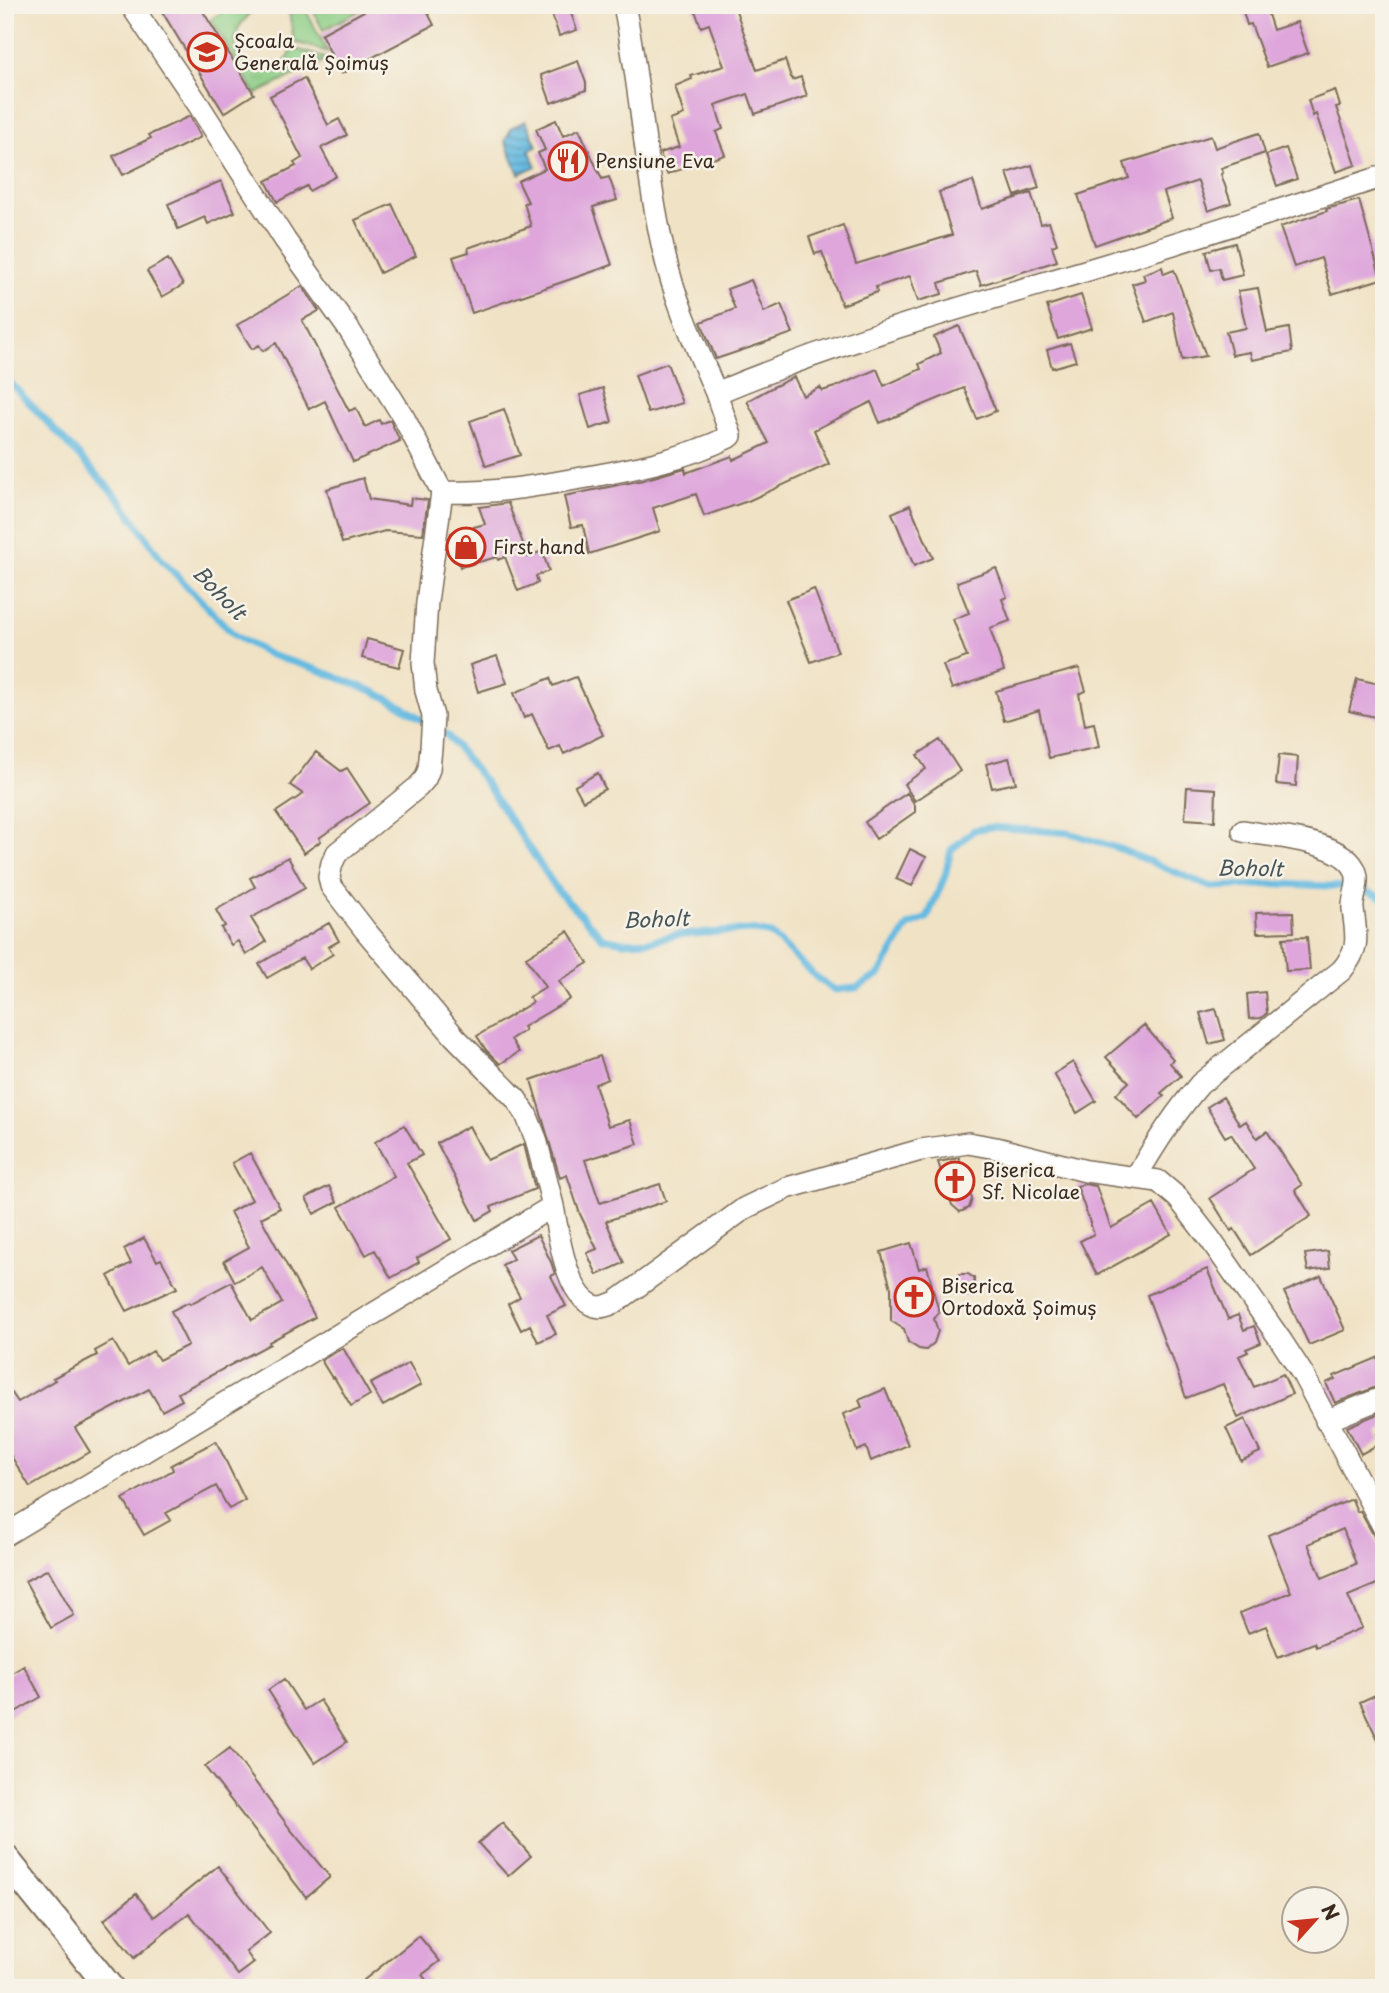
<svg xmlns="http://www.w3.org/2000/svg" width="1389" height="1993" font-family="'Playpen Sans',sans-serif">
  <defs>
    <pattern id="grass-tufts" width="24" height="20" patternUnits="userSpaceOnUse" patternTransform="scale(1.75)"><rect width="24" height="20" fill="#8ccd85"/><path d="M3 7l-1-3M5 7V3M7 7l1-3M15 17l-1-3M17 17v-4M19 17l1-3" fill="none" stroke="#7ab072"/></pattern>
    <pattern id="water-rules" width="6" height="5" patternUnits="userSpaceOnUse" patternTransform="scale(1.75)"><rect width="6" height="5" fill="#65bae1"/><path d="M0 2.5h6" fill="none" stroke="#5497b6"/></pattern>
  </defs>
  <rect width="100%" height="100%" fill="#f7f3e8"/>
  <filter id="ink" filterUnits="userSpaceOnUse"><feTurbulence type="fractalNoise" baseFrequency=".0143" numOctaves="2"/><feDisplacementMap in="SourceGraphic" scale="14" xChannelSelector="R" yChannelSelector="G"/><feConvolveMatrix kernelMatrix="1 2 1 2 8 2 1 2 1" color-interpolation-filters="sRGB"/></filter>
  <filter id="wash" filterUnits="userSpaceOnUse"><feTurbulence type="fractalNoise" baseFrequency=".00686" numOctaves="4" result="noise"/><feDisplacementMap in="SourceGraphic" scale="28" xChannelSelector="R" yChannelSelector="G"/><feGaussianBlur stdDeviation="1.57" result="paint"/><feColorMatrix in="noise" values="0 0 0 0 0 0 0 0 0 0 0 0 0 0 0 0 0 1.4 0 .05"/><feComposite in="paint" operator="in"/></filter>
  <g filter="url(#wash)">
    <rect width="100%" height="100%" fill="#f0e2c5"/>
    <path fill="url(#grass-tufts)" stroke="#647c52" stroke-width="2" d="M234 5H243L249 15C207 53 274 98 293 48L328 59 256 94 211 19Z
      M288 5H303L328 52 294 42Z"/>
    <path fill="#8ccd85" stroke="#647c52" stroke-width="2" d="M310 5H370L323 30Z"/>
    <path fill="url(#water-rules)" stroke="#507280" stroke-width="2" d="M526 121 537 146 529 150 536 166 519 174 505 141 512 127Z"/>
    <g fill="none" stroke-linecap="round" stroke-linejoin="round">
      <path stroke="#65bae1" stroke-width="7" d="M5 377 122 502 162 560 235 636 270 655 316 669 375 692 400 705 448 736 485 782 558 891 603 938 624 942 651 941 677 935 750 930 771 934 817 978 835 990 856 988 879 975 908 926 927 918 945 876 951 850 974 830 991 827 1070 833 1120 849 1211 887 1284 884 1353 887 1384 898"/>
    </g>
    <g id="blocks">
      <path fill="#dea6db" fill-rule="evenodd" d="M158 5H199L254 94 224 113Z
        M375 5H424L434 25 341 74 321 34Z
        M549 5H568L577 30 559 36Z
        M693 5H734L757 70 785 60 792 80 801 77 807 96 755 114 748 94 715 105 723 129 716 132 725 155 667 174 660 153 679 147 670 120 684 115 675 86 692 79 691 76 724 66 709 24 701 27Z
        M1251 5H1265L1273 30 1297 22 1308 53 1267 67 1251 24 1247 25 1242 8Z
        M578 61 586 83V90L551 103 541 75Z
        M304 78 328 125 339 119 347 135 321 148 336 176 309 191 307 186 277 202 266 181 296 166 294 163 302 158 270 96Z
        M1335 90 1340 106 1336 107 1356 165 1336 172 1316 114 1313 116 1308 100Z
        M190 116 201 137 123 175 113 156 151 138 149 135Z
        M556 120 563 136 579 129 602 179 609 177 617 200 593 207 612 265 472 313 453 257 469 252 468 248 531 226 524 203 528 202 518 181 545 169 538 153 545 150 536 129Z
        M1259 133 1265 153 1221 168 1223 173 1221 174 1231 203 1208 211 1198 181 1164 192 1172 218 1095 245 1078 195 1129 178 1124 163 1211 136 1215 148Z
        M1286 148 1297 179 1277 186 1266 155Z
        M1032 165 1039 188 1015 196 1007 173Z
        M221 181 235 212 208 224 205 217 178 229 168 204Z
        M973 181 982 209 1031 193 1041 224 1049 222 1057 244 1052 246 1057 261 981 285 976 271 939 283 942 294 918 301 910 276 876 287 877 292 842 305 822 252 815 254 809 237 843 225 856 264 952 235 939 192Z
        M1359 200 1381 279 1332 294 1321 258 1294 267 1280 227 1327 211 1326 209Z
        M392 204 416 256 380 273 355 220Z
        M1235 243 1243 275 1222 280 1219 268 1211 270 1206 251Z
        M168 259 183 285 162 297 147 271Z
        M1162 267 1164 274 1174 270 1206 356 1182 360 1173 312 1146 322 1132 284 1145 280 1143 274Z
        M751 280 764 312 781 304 793 333 716 359 701 322 735 309 727 289Z
        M302 286 319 311 302 320 349 411 356 408 365 427 379 420 381 424 390 420 400 441 353 462 325 401 309 409 276 343 263 351 259 345 252 349 237 325Z
        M1258 288 1267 332 1289 328 1292 352 1252 360 1250 352 1232 355 1226 332 1246 328 1238 291Z
        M1081 295 1092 328 1058 339 1047 306Z
        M959 326 996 411 977 419 964 388 880 423 871 402 814 430 829 464 748 501 704 516 696 494 653 508 660 531 589 554 583 525 571 527 564 496 643 480 685 468 686 473 732 456 733 460 769 443 747 401 773 387 794 377 803 396 820 387 822 391 835 387 877 369 884 386 921 369 919 364 941 353 934 337Z
        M1070 343 1076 361 1052 368 1047 350Z
        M667 363 682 403 648 413 635 375Z
        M603 388 612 422 590 429 580 395Z
        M504 409 520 455 486 466 470 421Z
        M363 478 369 499 410 505 411 498 428 500 423 534 385 531 342 543 327 489Z
        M508 503 528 557 542 551 549 571 536 576 538 583 518 591 505 557 498 560 497 557 460 567 451 533 485 524 479 507Z
        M910 505 933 558 914 566 892 513Z
        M996 568 1007 597 1002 599 1010 621 990 628 1004 671 952 689 943 665 967 657 953 619 969 613 957 582Z
        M814 589 838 652 811 662 786 600Z
        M367 639 404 649 399 667 362 658Z
        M497 656 507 683 478 692 470 665Z
        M1079 668 1086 691 1079 694 1085 725 1094 723 1099 747 1049 758 1039 710 1004 721 996 691Z
        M576 677 603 735 564 754 560 746 549 751 532 714 524 718 514 693 550 678 553 686Z
        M1357 679 1384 685V719L1349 711Z
        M940 740 960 771 915 801 904 784 926 769 917 755Z
        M316 752 341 771 347 768 370 803 319 838 321 841 304 853 276 812 303 794 290 785Z
        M1279 755 1298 757 1296 786 1276 784Z
        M1009 758 1016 783 992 788 986 764Z
        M598 773 605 789 583 801 575 786Z
        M1187 787 1216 789 1215 821 1185 819Z
        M907 793 915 805V812L876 839 865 822Z
        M910 849 926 857 912 886 896 879Z
        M288 857 305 888 251 918 266 942 246 955 238 941 231 945 221 928 225 926 216 910 255 887 250 878Z
        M1293 912 1294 932 1257 933 1256 913Z
        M329 923 339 941 328 947 333 954 309 969 302 958 267 978 259 964Z
        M568 931 588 963 559 981 570 999 523 1027 525 1030 511 1039 519 1052 500 1064 486 1050 477 1036 533 1002 529 997 545 987 526 957Z
        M1307 937 1310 970 1286 971 1283 938Z
        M1265 992 1267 1013 1261 1018 1249 1019 1247 994Z
        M1216 1009 1225 1040 1209 1044 1200 1013Z
        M1144 1025 1173 1059 1170 1063 1181 1076 1161 1093 1164 1096 1138 1119 1116 1094 1129 1082 1106 1057Z
        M600 1056 608 1079 595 1084 608 1126 630 1120 638 1144 585 1160 600 1203 660 1184 666 1201 606 1221 624 1263 597 1275 587 1253 597 1249 580 1214 567 1175 560 1178 531 1080Z
        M1073 1062 1096 1101 1077 1113 1054 1074Z
        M1223 1097 1240 1125 1246 1121 1257 1138 1267 1131 1302 1185 1295 1190 1311 1216 1251 1255 1234 1229 1231 1231 1210 1198 1254 1169 1231 1134 1225 1137 1207 1107Z
        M404 1125 422 1155 407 1163 451 1239 417 1258 419 1262 391 1278 375 1250 366 1255 339 1207 394 1176 375 1142Z
        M469 1126 487 1160 524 1144 535 1189 491 1207 493 1211 477 1220 437 1143Z
        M250 1153 280 1208 261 1218 315 1317 269 1342 270 1344 178 1393 182 1400 162 1411 149 1389 75 1428 90 1452 30 1487 5 1446V1383L18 1402 55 1380 53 1378 97 1355 95 1351 113 1341 128 1366 153 1351 159 1360 188 1345 171 1311 189 1302 190 1304 231 1282 252 1320 282 1303 262 1267 235 1282 224 1261 249 1247 230 1212 252 1200 232 1163Z
        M959 1158 972 1199 969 1208 960 1212 952 1205 938 1162Z
        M1084 1184 1096 1186 1111 1228 1154 1204 1171 1234 1097 1275 1080 1241 1094 1234 1077 1186Z
        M329 1186 337 1202 314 1214 306 1198Z
        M538 1235 551 1262 555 1274 551 1276 566 1306 547 1315 556 1334 538 1342 530 1325 521 1330 508 1304 520 1297 502 1265 513 1259 508 1250Z
        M144 1238 157 1261 161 1259 177 1288 127 1311 108 1276 131 1263 124 1249Z
        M911 1243 919 1269 927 1266 939 1312 934 1319 938 1331 934 1343 926 1350 919 1349 908 1342 904 1329 891 1321V1288L881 1252Z
        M1328 1251 1330 1268 1308 1271 1305 1254Z
        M1207 1269 1228 1319 1238 1315 1244 1330 1254 1326 1261 1343 1246 1349 1248 1352 1239 1356 1254 1387 1283 1374 1292 1394 1238 1418 1223 1384 1186 1398 1171 1354H1169L1147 1295Z
        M960 1274H968L974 1278V1289L970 1295 962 1296 944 1290Z
        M1321 1276 1345 1330 1309 1345 1284 1292Z
        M343 1348 370 1395 351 1406 334 1377 332 1378 321 1360Z
        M1384 1355V1384L1335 1403 1326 1383 1335 1379 1334 1376Z
        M409 1363 421 1385 383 1406 370 1384Z
        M885 1389 908 1445 871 1461 866 1447 857 1451 843 1414 862 1407 859 1400Z
        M1384 1411V1430L1377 1434 1381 1443 1361 1454 1347 1427Z
        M1245 1419 1260 1452 1241 1461 1226 1428Z
        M216 1441 245 1500 229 1509 216 1486 166 1513 171 1520 144 1535 123 1499 173 1470 171 1465Z
        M1352 1499 1357 1512 1360 1511 1374 1536 1384 1560V1581L1348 1596 1362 1628 1316 1647 1314 1643 1278 1657 1266 1626 1248 1633 1240 1613 1291 1592 1268 1535ZM1343 1529 1356 1564 1322 1578 1308 1544Z
        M48 1569 74 1615 51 1628 25 1581Z
        M24 1666 41 1697 5 1718V1677Z
        M284 1679 304 1710 320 1700 347 1742 315 1763 268 1690Z
        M1384 1691V1753L1360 1702Z
        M230 1748 291 1830 330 1877 306 1897 205 1767Z
        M502 1823 531 1856 508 1876 478 1843Z
        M218 1866 270 1933 246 1952 254 1963 238 1975 189 1913 134 1958 104 1920 136 1894 154 1917Z
        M419 1936 440 1961 422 1975 433 1988H354Z"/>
    </g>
  </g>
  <g filter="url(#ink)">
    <use href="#blocks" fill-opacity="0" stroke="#7a6a58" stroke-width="2"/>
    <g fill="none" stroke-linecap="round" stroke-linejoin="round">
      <defs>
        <path id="minor" d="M131 5 198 104 285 240 350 331 404 418 442 492 427 602 423 663 426 691 433 716 431 748 429 769 425 779 418 787 337 853 332 863 329 877 331 886 365 930 454 1036 516 1099 526 1114 536 1139 553 1206
          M624 5C641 87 645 171 664 253 675 301 697 348 716 393
          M442 492C488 494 531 487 576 479 629 470 683 460 731 436L716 393C842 340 974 304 1105 265 1199 237 1291 206 1384 176
          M1136 1177C1155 1144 1175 1113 1200 1084L1342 970C1361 946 1356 937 1353 909 1352 899 1358 888 1357 877 1353 840 1271 837 1243 831
          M1326 1421 1384 1397
          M5 1535 553 1206C558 1232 567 1305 600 1307 605 1307 611 1304 616 1302L745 1208 787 1188 921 1150 968 1143 996 1148 1086 1171 1158 1181 1178 1198 1210 1239 1282 1342 1302 1373 1384 1528"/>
        <path id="major" d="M5 1858 110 1988"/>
      </defs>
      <use href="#minor" stroke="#7a6a58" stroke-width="24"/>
      <use href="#major" stroke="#7a6a58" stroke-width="30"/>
      <use href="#minor" stroke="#fff" stroke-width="21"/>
      <use href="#major" stroke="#fff" stroke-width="26"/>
    </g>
  </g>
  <defs>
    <symbol id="school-ring" viewBox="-11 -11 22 22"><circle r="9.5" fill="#f7f3e8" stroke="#c8321e" stroke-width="1.5"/><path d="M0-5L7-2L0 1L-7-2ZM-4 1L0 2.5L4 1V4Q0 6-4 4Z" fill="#c8321e"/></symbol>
    <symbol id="restaurant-ring" viewBox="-11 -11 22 22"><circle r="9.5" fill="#f7f3e8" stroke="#c8321e" stroke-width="1.5"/><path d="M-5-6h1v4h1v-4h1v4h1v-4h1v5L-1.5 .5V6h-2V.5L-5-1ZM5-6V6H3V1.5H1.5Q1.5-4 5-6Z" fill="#c8321e"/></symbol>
    <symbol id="shop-ring" viewBox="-11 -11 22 22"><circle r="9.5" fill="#f7f3e8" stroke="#c8321e" stroke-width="1.5"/><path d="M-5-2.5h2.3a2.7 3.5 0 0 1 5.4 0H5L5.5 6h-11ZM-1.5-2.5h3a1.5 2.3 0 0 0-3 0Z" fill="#c8321e"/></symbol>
    <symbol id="church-ring" viewBox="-11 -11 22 22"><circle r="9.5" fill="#f7f3e8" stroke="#c8321e" stroke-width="1.5"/><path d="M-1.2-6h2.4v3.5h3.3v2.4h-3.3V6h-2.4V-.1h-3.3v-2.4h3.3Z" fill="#c8321e"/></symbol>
  </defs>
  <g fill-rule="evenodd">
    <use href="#school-ring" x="185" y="30" width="44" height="44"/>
    <use href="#restaurant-ring" x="546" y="139" width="44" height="44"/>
    <use href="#shop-ring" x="444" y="525" width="44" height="44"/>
    <use href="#church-ring" x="933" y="1159" width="44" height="44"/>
    <use href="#church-ring" x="892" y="1275" width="44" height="44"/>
  </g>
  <g text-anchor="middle" stroke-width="5" stroke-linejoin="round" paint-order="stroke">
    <g font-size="19" fill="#3b2a1e" stroke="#f7f3e8" text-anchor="start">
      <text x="234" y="48">Școala<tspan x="234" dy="22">Generală Șoimuș</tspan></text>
      <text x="595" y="168">Pensiune Eva</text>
      <text x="493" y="554">First hand</text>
      <text x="982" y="1177">Biserica<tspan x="982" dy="22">Sf. Nicolae</tspan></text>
      <text x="941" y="1293">Biserica<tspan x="941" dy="22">Ortodoxă Șoimuș</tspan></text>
    </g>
    <g font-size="21" font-style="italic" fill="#485558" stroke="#f7f3e8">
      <text transform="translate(219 593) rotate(46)" y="7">Boholt</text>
      <text transform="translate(1250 869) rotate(1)" y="7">Boholt</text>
      <text transform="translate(656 920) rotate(-2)" y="7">Boholt</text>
    </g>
  </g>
  <rect width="1389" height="1993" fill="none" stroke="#f7f3e8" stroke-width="28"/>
  <g transform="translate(1315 1920) rotate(63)"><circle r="33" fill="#f7f3e8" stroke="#aca397" stroke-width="2"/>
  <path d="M0-5L12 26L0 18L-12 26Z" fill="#c8321e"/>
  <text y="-10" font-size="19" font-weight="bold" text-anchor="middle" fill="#3b2a1e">N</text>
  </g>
</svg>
